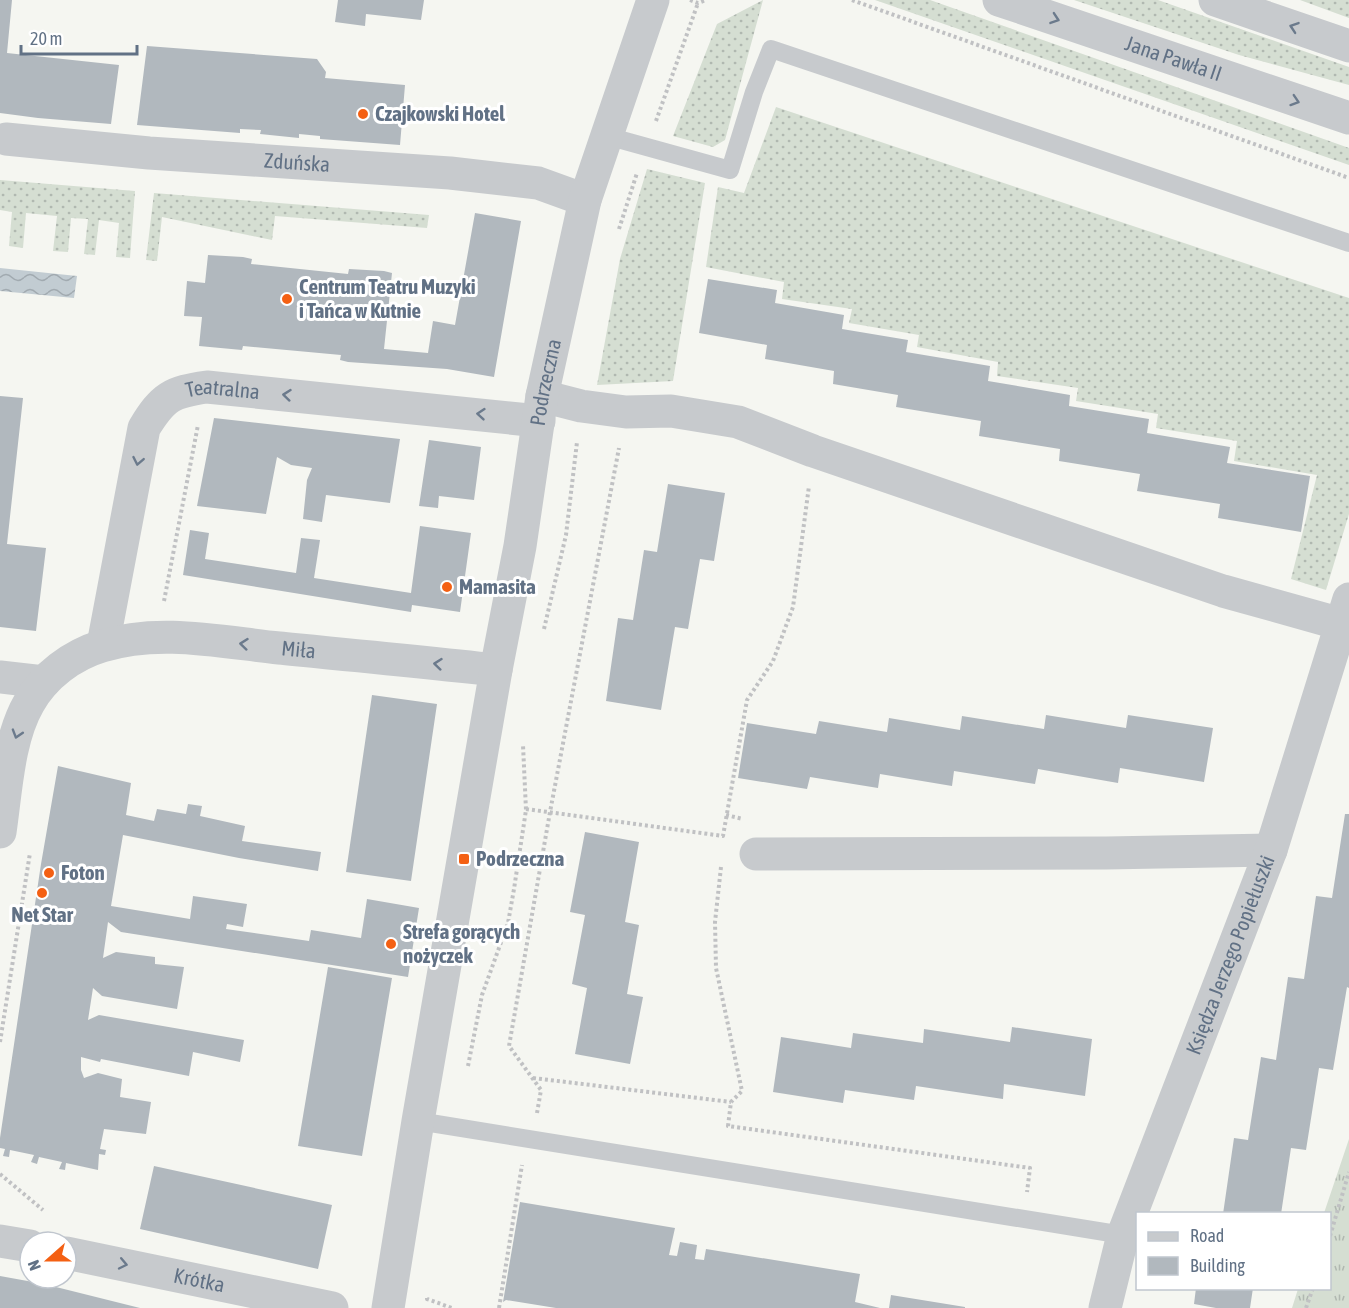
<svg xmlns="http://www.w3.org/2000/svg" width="1349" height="1308" font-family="'Asap Condensed',sans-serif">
  <defs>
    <pattern id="grass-dots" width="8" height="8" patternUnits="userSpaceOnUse" patternTransform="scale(1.5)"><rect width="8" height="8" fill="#d5ded2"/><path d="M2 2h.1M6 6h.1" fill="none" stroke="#b0b8b0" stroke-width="1.8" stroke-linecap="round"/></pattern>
    <pattern id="park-tufts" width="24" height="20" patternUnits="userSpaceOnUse" patternTransform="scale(1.5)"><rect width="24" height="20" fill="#d5ded2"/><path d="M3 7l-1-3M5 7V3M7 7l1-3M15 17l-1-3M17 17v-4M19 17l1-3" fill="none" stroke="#b0b8b0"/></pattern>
    <pattern id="water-waves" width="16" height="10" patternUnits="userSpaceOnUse" patternTransform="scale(1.5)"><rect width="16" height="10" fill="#c2ccd2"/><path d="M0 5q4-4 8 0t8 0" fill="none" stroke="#a1aab0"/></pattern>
  </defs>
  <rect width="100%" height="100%" fill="#f5f6f1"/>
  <path fill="url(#grass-dots)" d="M763 0 725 140 713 147 673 136 717 24Z
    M875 0H930L1349 148V165Z
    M1074 0H1158L1349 67V85L1239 55Z
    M1300 0H1349V18Z
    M776 107 1349 298V514L1326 590 1291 579 1317 475 1234 461 1237 441 1156 428 1158 414 1076 401 1078 388 997 376 998 362 917 347 919 335 849 323 852 309 782 299 784 282 706 267 718 187 744 193Z
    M647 169 705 183 673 381 597 385 620 259Z
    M0 180 135 191 130 258 116 257 119 223 99 220 95 255 84 254 88 219 71 218 68 252 53 251 57 216 26 213 23 248 9 246 12 212 0 210Z
    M154 193 429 215 427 228 275 216 272 240 162 217 157 261 146 260Z"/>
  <path fill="url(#park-tufts)" d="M1349 1139V1308H1292L1298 1289 1330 1288V1214L1324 1213Z"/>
  <path fill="url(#water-waves)" d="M0 268 77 276 74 298 0 291Z"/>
  <path fill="#b1b8be" d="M0 0H12L7 53 119 65 111 124 38 118 0 113Z
    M338 0H424L421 20 366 14 365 26 335 22Z
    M147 46 317 59 326 72 325 78 405 85 400 145 320 139V136L299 134V138L260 134 261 130 240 129V133L137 125Z
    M475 213 521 221 494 377 447 369 348 362 340 360 341 355 243 346 242 350 199 346 202 317 184 316 187 281 205 283 208 255 243 257 252 259 251 264 348 274 349 269 384 271 392 273 384 349 428 353 433 321 455 325Z
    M708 279 777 290 775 303 844 315 842 329 908 340 906 352 990 366 988 381 1070 395 1069 406 1149 419 1147 433 1230 447 1227 463 1310 476 1301 532 1218 518 1220 504 1137 491 1140 474 1059 461 1060 449 979 436 981 421 896 407 898 395 833 384 834 371 765 359 767 345 699 333Z
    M0 396 23 398 7 544 46 548 36 631 0 627Z
    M214 418 400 439 390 503 326 495 322 522 303 519 307 480 312 468 291 465 277 457 266 514 197 506Z
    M429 440 481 447 474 500 439 496 438 508 419 506Z
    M668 484 725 493 714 561 700 559 688 629 675 627 661 710 606 701 618 618 633 620 644 550 657 552Z
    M420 526 471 533 460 612 412 605 411 612 183 575 190 530 209 533 205 559 296 573 301 538 320 540 314 578 411 593Z
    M372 695 437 704 411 881 346 872Z
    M1046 715 1126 728 1128 715 1213 728 1204 782 1120 768 1118 783 1038 769 1035 784 954 771 952 786 880 774 878 788 810 777 807 789 738 778 747 723 816 734 819 721 887 732 889 718 960 730 962 716 1044 729Z
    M58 766 131 783 126 815 154 821 157 809 186 814 188 804 202 806 200 816 245 826 242 841 321 852 318 871 239 858 123 835 111 906 190 919 193 896 247 904 243 927 227 924 226 929 309 941 311 930 361 938 367 899 419 908 408 977 121 932 108 922 103 958 116 952 155 957V964L184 967 177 1009 102 996 93 988 88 1020 99 1015 244 1040 240 1062 193 1052 189 1076 101 1059 100 1062 81 1057V1070L84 1078 98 1073 122 1079 120 1097 151 1102 146 1134 104 1129 100 1149 106 1150 105 1155 99 1154 98 1170 66 1163 65 1170 59 1169 62 1162 39 1157 37 1164 31 1162 34 1155 10 1150 9 1157 3 1156 5 1149 0 1148V1138L41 864Z
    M1345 814H1349V988L1347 987 1333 1070 1319 1068 1306 1150 1291 1148 1281 1214H1223L1234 1138 1248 1140 1261 1057 1276 1060 1288 977 1304 979 1316 896 1332 898Z
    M585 832 639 842 625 922 639 925 627 994 643 997 630 1064 575 1054 587 988 572 984 585 915 570 912Z
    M328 967 392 978 362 1156 298 1146Z
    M1012 1027 1092 1039 1085 1096 1004 1084 1003 1099 916 1086 914 1100 845 1090 843 1103 773 1092 781 1037 851 1048 853 1033 923 1043 924 1029 1010 1042Z
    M154 1166 332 1205 318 1269 140 1229Z
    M520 1202 675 1228 669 1255 677 1256 680 1242 697 1245 695 1259 704 1260 706 1249 860 1274 855 1302 880 1308H556L506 1300 503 1302Z
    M0 1276 44 1284 140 1308H0Z
    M1196 1288H1253L1250 1308H1216L1194 1304Z
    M891 1295 965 1307V1308H889Z"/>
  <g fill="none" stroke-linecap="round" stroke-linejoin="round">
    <path stroke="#c0c1c3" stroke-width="4" stroke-dasharray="3 3" stroke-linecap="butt" d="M690 0 698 3 706 0
      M852 0 1349 178
      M656 121 698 3
      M619 229 637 173
      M164 601 198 425
      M544 629 566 535 577 442
      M526 809 723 836 747 700 773 661 793 607 809 486
      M726 815 743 819
      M721 867 715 922 716 968 742 1091 731 1102 728 1126 1030 1168 1027 1192
      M0 1042 30 853
      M468 1066 482 995 508 923 514 889 526 810 523 745
      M533 1078 731 1102
      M537 1113 541 1090 509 1046 550 812 619 448
      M0 1174 43 1210
      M1330 1236 1349 1172
      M427 1298V1299L452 1308
      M499 1308 522 1165
      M1306 1308 1313 1288"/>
    <path stroke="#c7cacd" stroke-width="18" d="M607 136 730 170 754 92 771 49 1349 243
      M418 1121 1123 1235"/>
    <g stroke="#c7cacd" stroke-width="33">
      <path id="s1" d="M6 139 149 153 450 173 538 183 585 200"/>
      <path d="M542 396 581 406 626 412 671 411 738 422 813 451 1223 591 1341 624"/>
      <path id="s2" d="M103 645 144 428C163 397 171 392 207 387L539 421"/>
      <path d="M0 677 44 682"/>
      <path id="s3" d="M0 832C6 792 8 739 29 703 44 676 72 655 102 646 159 628 221 642 279 648 351 655 424 662 496 670"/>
      <path d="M756 854 1106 853 1271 850"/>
      <path d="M0 1241 30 1246"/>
      <path id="s4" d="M66 1253 332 1308"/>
      <path id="s5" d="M388 1308 418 1121 496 670 520 546 542 396 585 200 653 0"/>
      <path id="s6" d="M1105 1308 1123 1235 1271 850 1349 599"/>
    </g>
    <g stroke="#c7cacd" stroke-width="33">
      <path id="s7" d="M999 0 1349 118"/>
      <path d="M1215 0 1349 46"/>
    </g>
  </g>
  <defs><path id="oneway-chevron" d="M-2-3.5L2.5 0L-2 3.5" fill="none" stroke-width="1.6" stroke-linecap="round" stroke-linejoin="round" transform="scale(1.5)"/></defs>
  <g stroke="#6b7a8c">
    <use href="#oneway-chevron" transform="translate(1055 19) rotate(19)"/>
    <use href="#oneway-chevron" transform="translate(1294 27) rotate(-161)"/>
    <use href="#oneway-chevron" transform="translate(1295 101) rotate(18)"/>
    <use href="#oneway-chevron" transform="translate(287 395) rotate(-174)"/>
    <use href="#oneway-chevron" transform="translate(481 414) rotate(-175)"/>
    <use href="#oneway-chevron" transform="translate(138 461) rotate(101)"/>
    <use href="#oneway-chevron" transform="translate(244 644) rotate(-174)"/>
    <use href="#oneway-chevron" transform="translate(438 664) rotate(-174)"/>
    <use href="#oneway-chevron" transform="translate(17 734) rotate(107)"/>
    <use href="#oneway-chevron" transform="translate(123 1264) rotate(12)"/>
  </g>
  <g fill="#f46013" stroke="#fff" stroke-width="2">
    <circle cx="363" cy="114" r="6"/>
    <circle cx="287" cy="299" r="6"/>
    <circle cx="447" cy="587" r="6"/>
    <rect x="458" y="853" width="12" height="12" rx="3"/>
    <circle cx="49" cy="873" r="6"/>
    <circle cx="42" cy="893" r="6"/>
    <circle cx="391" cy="944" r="6"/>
  </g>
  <g text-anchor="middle" stroke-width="6" stroke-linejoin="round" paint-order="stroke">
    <g font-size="21" fill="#617185" stroke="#fff">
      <text dy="7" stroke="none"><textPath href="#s7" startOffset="184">Jana Pawła II</textPath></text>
      <text dy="7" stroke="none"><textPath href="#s1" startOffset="292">Zduńska</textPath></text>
      <text dy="7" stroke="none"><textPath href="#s5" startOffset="939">Podrzeczna</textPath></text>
      <text dy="7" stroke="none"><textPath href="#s2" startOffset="316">Teatralna</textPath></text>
      <text dy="7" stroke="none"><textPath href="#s3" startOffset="426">Miła</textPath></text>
      <text dy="7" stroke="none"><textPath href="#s6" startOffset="375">Księdza Jerzego Popiełuszki</textPath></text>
      <text dy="7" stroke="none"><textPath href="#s4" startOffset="136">Krótka</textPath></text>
    </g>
    <g font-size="21" font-weight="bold" fill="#617185" stroke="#fff" text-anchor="start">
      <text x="375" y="121">Czajkowski Hotel</text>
      <text x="299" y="294">Centrum Teatru Muzyki<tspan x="299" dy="24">i Tańca w Kutnie</tspan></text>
      <text x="459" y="594">Mamasita</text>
      <text x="476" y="866">Podrzeczna</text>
      <text x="61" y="880">Foton</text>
      <text x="42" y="922" text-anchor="middle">Net Star</text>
      <text x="403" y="939">Strefa gorących<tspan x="403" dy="24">nożyczek</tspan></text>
    </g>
  </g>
  <rect x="1136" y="1212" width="195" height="78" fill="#ffffff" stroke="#c0c6ce" stroke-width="1.5"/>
  <rect x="1148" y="1232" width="30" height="9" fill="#c7cacd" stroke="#c0c6ce" stroke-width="1.5"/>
  <text x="1190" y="1242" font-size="18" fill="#617185">Road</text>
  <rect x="1148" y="1257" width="30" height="18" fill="#b1b8be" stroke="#c0c6ce" stroke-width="1.5"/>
  <text x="1190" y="1272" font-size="18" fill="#617185">Building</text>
  <g transform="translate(48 1260) rotate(249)"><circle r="28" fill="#ffffff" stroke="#c0c6ce" stroke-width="1.5"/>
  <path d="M0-4.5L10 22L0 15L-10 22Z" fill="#f46013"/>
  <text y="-9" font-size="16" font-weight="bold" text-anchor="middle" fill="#617185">N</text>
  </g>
  <path d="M21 45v9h116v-9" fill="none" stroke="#617185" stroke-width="3"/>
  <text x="30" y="45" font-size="18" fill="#617185" stroke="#ffffff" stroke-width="4.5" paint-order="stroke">20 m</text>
</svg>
